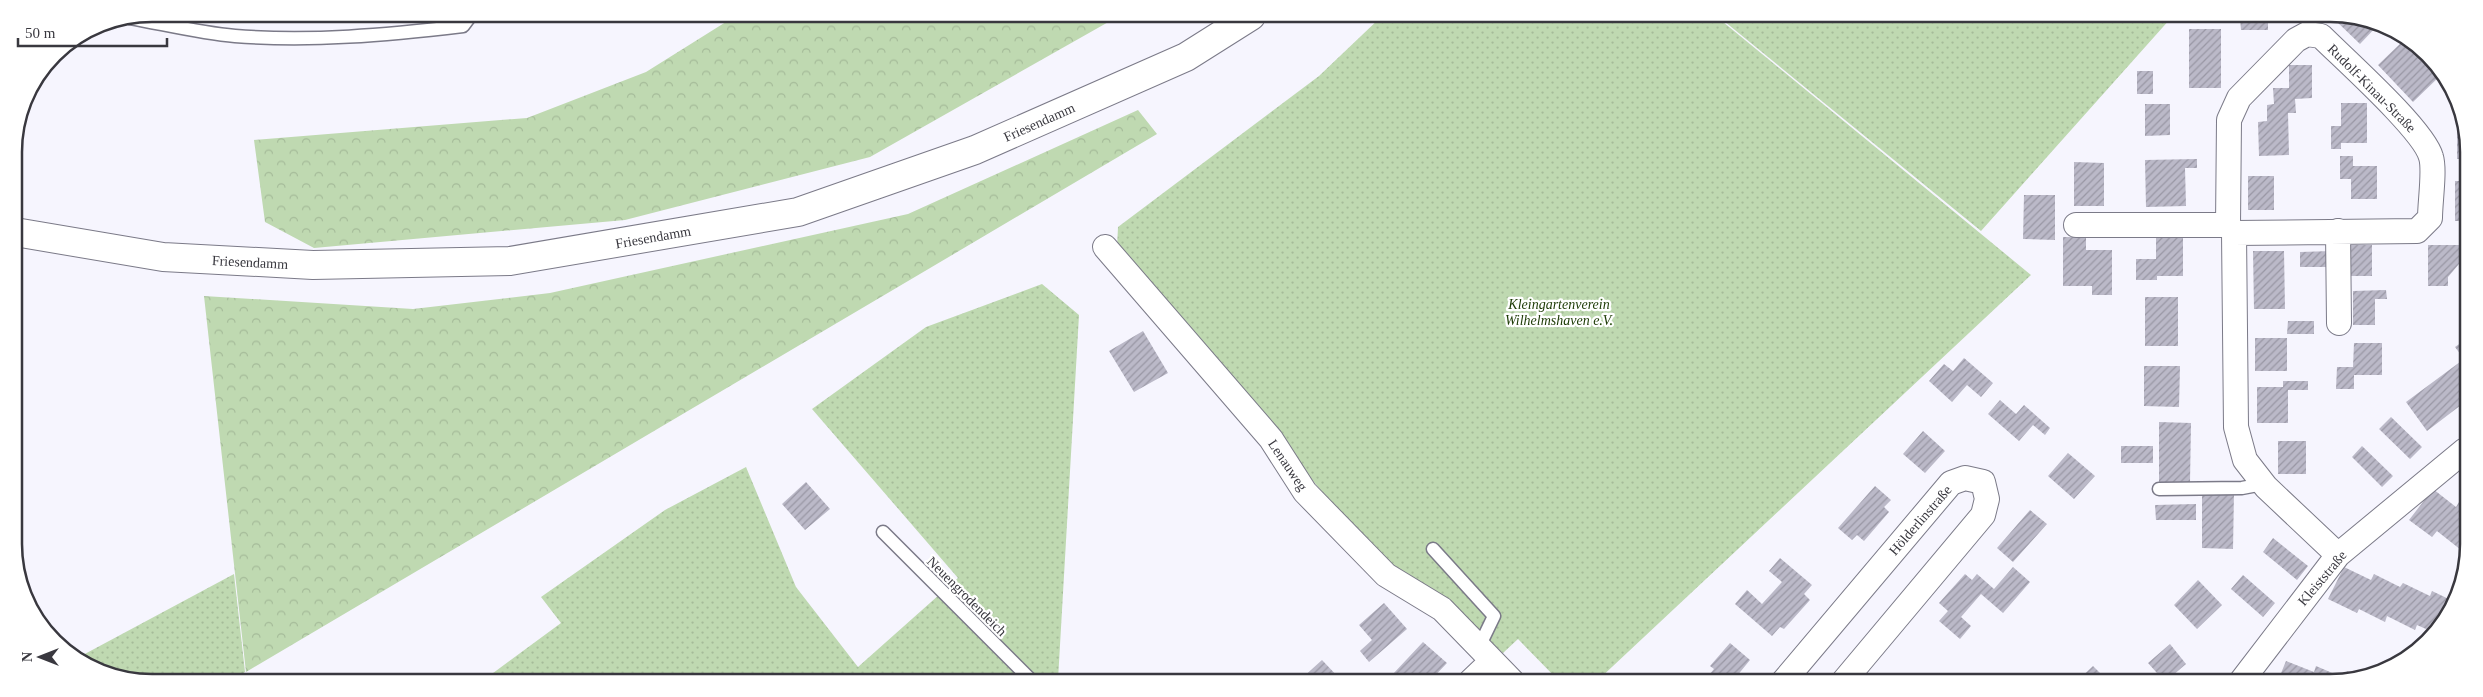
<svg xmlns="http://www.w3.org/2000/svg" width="2483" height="697" font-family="Georgia,serif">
  <defs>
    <pattern id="grass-dots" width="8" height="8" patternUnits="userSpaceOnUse" patternTransform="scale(1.25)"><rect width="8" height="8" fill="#bfd9b1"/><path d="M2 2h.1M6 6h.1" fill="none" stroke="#a5bb99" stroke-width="1.8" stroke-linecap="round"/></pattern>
    <pattern id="forest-crowns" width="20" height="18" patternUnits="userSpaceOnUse" patternTransform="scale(1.25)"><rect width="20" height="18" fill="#bfd9b1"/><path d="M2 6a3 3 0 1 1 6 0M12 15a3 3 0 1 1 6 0" fill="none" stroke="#a5bb99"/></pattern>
    <pattern id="building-hatch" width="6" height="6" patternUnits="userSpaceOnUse" patternTransform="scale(1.25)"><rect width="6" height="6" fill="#bbb9c8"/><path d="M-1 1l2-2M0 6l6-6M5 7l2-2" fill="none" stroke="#9997a4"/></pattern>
  </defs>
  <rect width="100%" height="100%" fill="#f6f5fe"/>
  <path fill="url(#grass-dots)" d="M1382 16 1717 17 2031 275 1597 681H1559L1518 639 1503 653 1377 557 1117 248 1118 227 1319 76Z
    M1719 17 2171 18 1981 231Z
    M1042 284 1079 315 1058 680 485 679 561 623 541 597 665 510 746 467 796 587 858 667 958 578 812 409 926 327Z
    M234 574 245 672 234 679H117L81 656Z"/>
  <path fill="url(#forest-crowns)" d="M737 15 1119 16 870 157 625 220 314 248 265 222 254 140 527 118 646 72Z
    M1138 110 1157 134 246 672 204 296 413 309 550 293 908 214Z"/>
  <path fill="url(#building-hatch)" d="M2240 18H2268V30H2241Z
    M2336 18H2366L2378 25 2360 44 2335 20Z
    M2189 29H2221V88H2189Z
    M2404 40 2429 55 2440 76 2413 102 2378 65Z
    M2289 65H2312V98L2295 99 2296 113H2288L2289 155 2259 156 2258 122 2267 121V105L2274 104 2273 88H2289Z
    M2137 71H2153V94H2137Z
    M2341 103H2367V143H2341V149H2331V126H2341Z
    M2145 104H2170V135L2145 136Z
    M2457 125 2467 126 2466 159H2457Z
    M2340 156H2353V166H2377V199H2351V179H2340Z
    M2197 159V168H2185L2186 206 2146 207 2145 160Z
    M2074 162 2104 163V206H2074Z
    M2248 176H2274V210H2248Z
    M2455 181H2466V221H2455Z
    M2024 195H2055V240L2023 239Z
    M2466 235V257L2459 258V264L2448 277V286H2428V245H2459Z
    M2063 237H2086V250H2112V295H2092V286H2063Z
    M2156 238H2183V276H2157V280H2136V259H2156Z
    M2349 245H2372V276H2351V286H2343Z
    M2253 251H2284L2285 309H2254Z
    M2332 251V267H2300V252Z
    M2386 290 2387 299H2375V325H2353V291Z
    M2145 297H2178V346H2145Z
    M2288 321H2314V334H2287Z
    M1143 331 1168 373 1134 392 1109 351Z
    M2255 338H2287V371H2255Z
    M2466 339 2465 402 2427 431 2406 402 2464 359 2455 347Z
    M2354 343H2382V375H2354V389H2336L2337 367H2353Z
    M1964 358 1993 383 1981 397 1967 385 1952 402 1929 381 1944 364 1953 371Z
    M2144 366H2180L2179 407 2144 406Z
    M2283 381H2308V390H2288V423H2257V387H2283Z
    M2000 400 2016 414 2024 405 2050 428 2045 435 2033 425 2019 441 1988 414Z
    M2391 417 2422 447 2410 459 2379 429Z
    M2159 422 2191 423 2190 482H2159Z
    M1923 431 1945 451 1925 473 1903 454Z
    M2278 441H2306V474H2278Z
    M2121 446H2153V463H2121Z
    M2362 446 2393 476 2382 487 2352 457Z
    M2068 453 2095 476 2074 499 2048 476Z
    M806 482 830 509 805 530 782 504Z
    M1875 486 1891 500 1884 507 1889 512 1864 541 1857 535 1852 540 1838 528Z
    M2433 489 2456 507 2459 502 2465 506V547L2461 550 2437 531 2432 537 2409 520Z
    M2202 491 2234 492 2233 549 2202 548Z
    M2196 504V520H2156L2155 505Z
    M2030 510 2047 524 2013 562 1997 548Z
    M2273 538 2308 566 2297 580 2263 552Z
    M1780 558 1812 585 1804 594 1810 600 1784 629 1780 627 1772 636 1735 604 1747 590 1762 604 1782 582 1769 571Z
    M2013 567 2030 582 2003 613 1981 594 1961 617 1971 626 1960 639 1939 621 1948 611 1939 603 1965 574 1972 580 1977 574 1994 589Z
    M2344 567 2371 580 2374 574 2400 587 2403 583 2430 596 2432 591 2455 602 2446 621 2435 633 2417 625 2415 630 2387 616 2385 622 2359 609 2357 613 2328 599Z
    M2243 575 2275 603 2263 617 2231 589Z
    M2198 580 2222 605 2197 629 2174 605Z
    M1384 603 1407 629 1369 662 1360 651 1372 640 1359 625Z
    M1423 642 1447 663 1430 681H1399L1392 675Z
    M1730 643 1750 660 1732 682H1703L1714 669 1710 666Z
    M2170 644 2186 664 2165 682 2148 663Z
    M1322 660 1342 681H1299Z
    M2286 661 2314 672 2316 666 2344 678 2347 671 2359 676 2339 683H2277Z
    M2093 666 2110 683 2076 682Z
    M1904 673 1914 682H1884L1890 675 1897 681Z"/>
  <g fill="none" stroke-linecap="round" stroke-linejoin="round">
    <defs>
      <path id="service" d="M130 18C164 24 200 33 235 36 311 42 387 35 463 26L472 14
        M2159 489 2242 488 2263 484
        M883 532 1031 680
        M1433 549 1494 616 1479 647"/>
      <path id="minor" d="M2076 225H2228
        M2338 231 2339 323
        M2234 233 2228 225 2229 120 2239 98 2296 40 2307 34 2321 36C2344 59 2424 130 2431 157 2435 170 2430 202 2430 218L2417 231 2234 233 2236 427 2245 460 2266 487 2338 555
        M1105 247 1271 439 1305 492 1386 575 1442 609 1512 681
        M1471 681 1492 661
        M1783 682 1951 483 1965 478 1983 482 1987 499 1983 515 1843 682
        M2240 683 2338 555 2465 450"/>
      <path id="secondary" d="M15 232 163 257 313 265 510 261 798 212 975 150 1186 57 1251 16"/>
    </defs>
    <use href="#service" stroke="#7b7a88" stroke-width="15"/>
    <use href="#minor" stroke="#7b7a88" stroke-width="26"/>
    <use href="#secondary" stroke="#7b7a88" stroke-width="30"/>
    <use href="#service" stroke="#fff" stroke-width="12"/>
    <use href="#minor" stroke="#fff" stroke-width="24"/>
    <use href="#secondary" stroke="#fff" stroke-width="28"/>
  </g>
  <g text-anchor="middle" stroke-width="4.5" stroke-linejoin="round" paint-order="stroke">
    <g font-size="14" fill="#39383f" stroke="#fff">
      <text transform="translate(2372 88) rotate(45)" y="5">Rudolf-Kinau-Straße</text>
      <text transform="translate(1039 122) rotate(-24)" y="5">Friesendamm</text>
      <text transform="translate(653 237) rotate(-10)" y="5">Friesendamm</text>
      <text transform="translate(250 262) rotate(3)" y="5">Friesendamm</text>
      <text transform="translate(1288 465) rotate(56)" y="5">Lenauweg</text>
      <text transform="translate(1920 520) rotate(-49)" y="5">Hölderlinstraße</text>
      <text transform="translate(2322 578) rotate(-50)" y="5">Kleiststraße</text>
      <text transform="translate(967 596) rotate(45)" y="5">Neuengrodendeich</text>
    </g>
    <g font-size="14" font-style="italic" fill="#1c3a04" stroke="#fff">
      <text x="1559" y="309">Kleingartenverein<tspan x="1559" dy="16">Wilhelmshaven e.V.</tspan></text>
    </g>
  </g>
  <path d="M0 0H2483V697H0ZM152 22H2330A130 130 0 0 1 2460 152V544A130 130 0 0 1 2330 674H152A130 130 0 0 1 22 544V152A130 130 0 0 1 152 22Z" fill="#fff" fill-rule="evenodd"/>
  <path fill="none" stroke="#39383f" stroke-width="2.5" d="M152 22H2330A130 130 0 0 1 2460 152V544A130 130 0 0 1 2330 674H152A130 130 0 0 1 22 544V152A130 130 0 0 1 152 22Z"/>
  <g transform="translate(40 657) rotate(270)" stroke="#ffffff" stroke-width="4" paint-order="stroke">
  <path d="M0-4L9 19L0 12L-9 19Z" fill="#39383f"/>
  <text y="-8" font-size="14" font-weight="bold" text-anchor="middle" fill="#39383f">N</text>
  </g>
  <path d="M18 38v8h149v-8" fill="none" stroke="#39383f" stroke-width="2.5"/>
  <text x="25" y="38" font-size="15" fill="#39383f" stroke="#ffffff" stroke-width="4" paint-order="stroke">50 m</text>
</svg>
